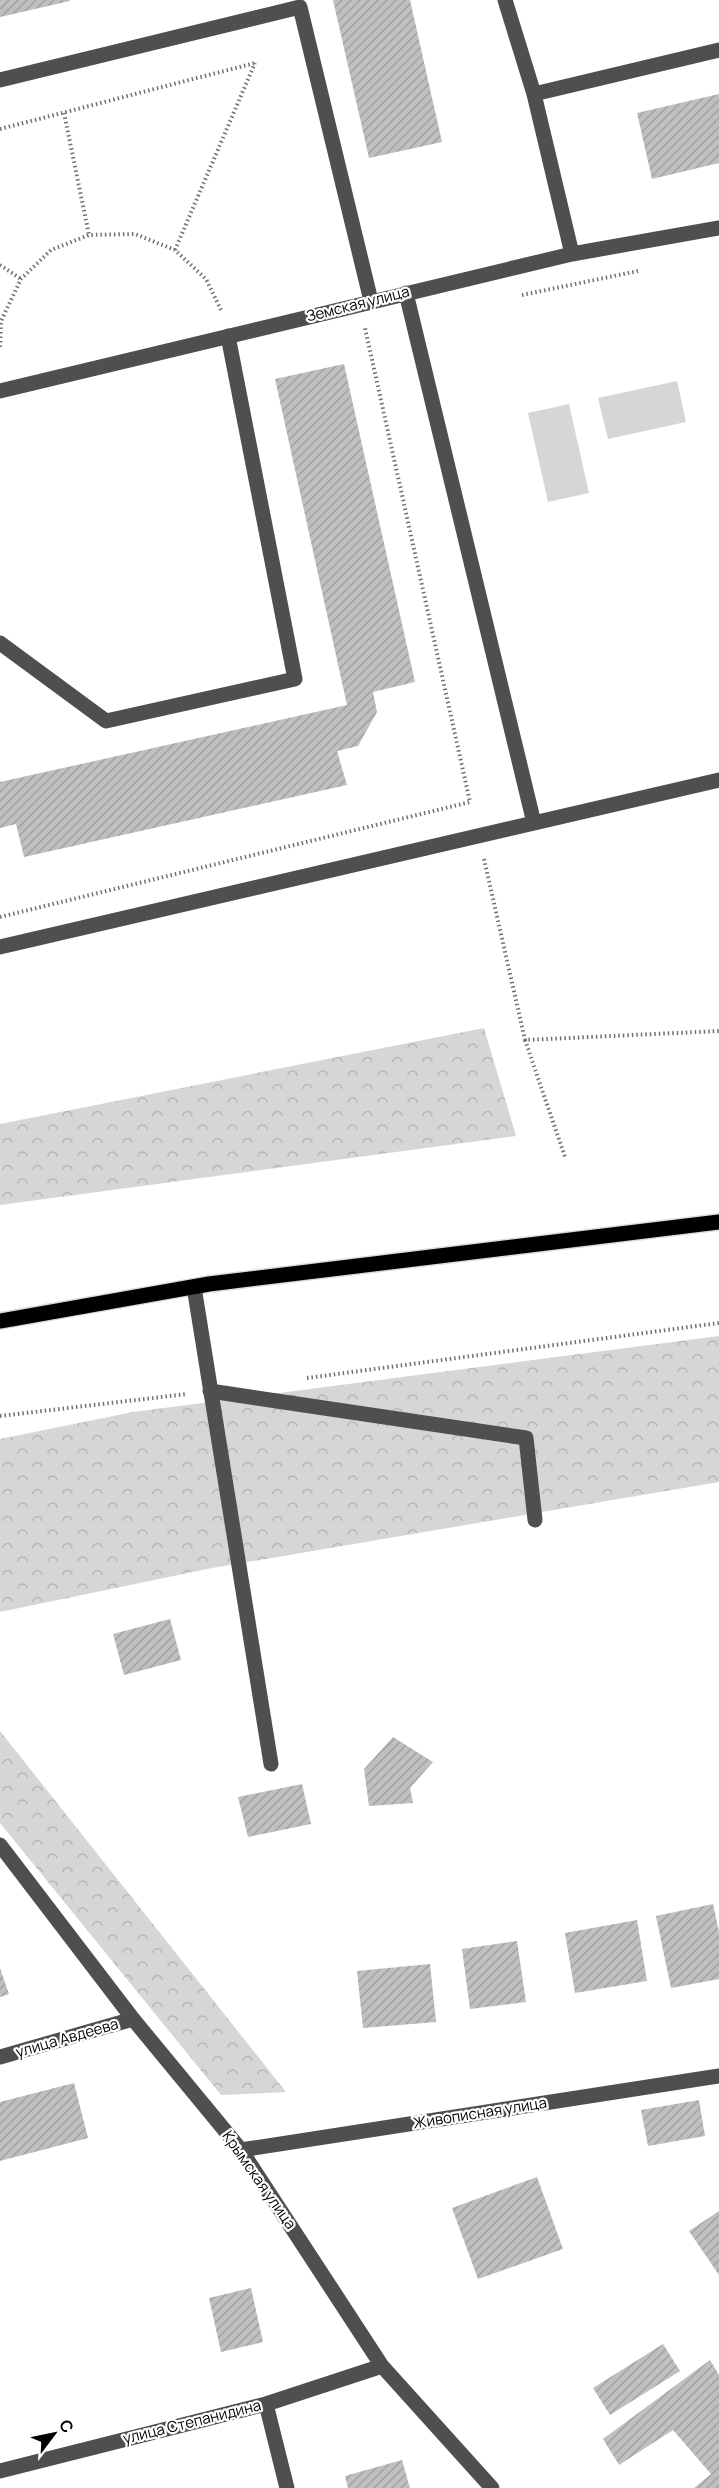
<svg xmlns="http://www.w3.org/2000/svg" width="719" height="2488" font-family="Manrope,sans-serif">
  <defs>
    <pattern id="forest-crowns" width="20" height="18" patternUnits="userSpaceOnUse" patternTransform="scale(1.5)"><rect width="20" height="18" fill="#d6d6d6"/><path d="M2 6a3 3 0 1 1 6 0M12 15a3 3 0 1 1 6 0" fill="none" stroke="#b6b6b6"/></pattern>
    <pattern id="building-hatch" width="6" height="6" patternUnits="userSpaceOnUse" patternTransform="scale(1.5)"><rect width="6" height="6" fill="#bfbfbf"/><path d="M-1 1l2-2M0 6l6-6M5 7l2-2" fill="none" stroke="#a2a2a2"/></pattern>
  </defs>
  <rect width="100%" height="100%" fill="#fff"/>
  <path fill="url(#forest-crowns)" d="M484 1028 516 1136 0 1205V1124Z
    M719 1336V1482L212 1568 0 1612V1439L133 1412Z
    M0 1731 286 2092 221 2095 0 1823Z"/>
  <path fill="#d6d6d6" d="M677 381 686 422 608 439 598 398Z
    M569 404 589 493 548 502 528 413Z"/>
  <path fill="url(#building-hatch)" d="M0 0H70V1L0 17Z
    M333 0H410L442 142 369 158Z
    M719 94V163L652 179 637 113Z
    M344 364 415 682 373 692 377 712 358 746 337 751 347 785 24 857 16 824 0 828V782L347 705 275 379Z
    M170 1619 181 1660 124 1675 113 1634Z
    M393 1737 433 1762 410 1788 413 1803 369 1806 364 1769Z
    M302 1784 311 1824 248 1837 238 1797Z
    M713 1904 719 1932V1979L671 1988 656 1916Z
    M637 1920 647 1981 575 1993 565 1933Z
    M517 1941 526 2002 470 2009 462 1949Z
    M430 1964 436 2022 363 2028 357 1971Z
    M0 1968 9 1994 0 1997Z
    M74 2083 88 2138 0 2161V2102Z
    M699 2100 705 2136 648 2146 641 2110Z
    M537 2177 563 2249 478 2279 452 2208Z
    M719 2211V2275L689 2231Z
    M251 2288 263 2342 221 2352 209 2298Z
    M663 2344 680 2371 610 2415 593 2388Z
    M710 2360 719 2375V2488H694L711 2474 673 2430 619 2465 603 2439Z
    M402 2460 410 2488H348L345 2476Z"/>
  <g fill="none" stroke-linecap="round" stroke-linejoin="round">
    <defs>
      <path id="major" d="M0 1321 209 1284 719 1222"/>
    </defs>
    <use href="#major" stroke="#dbdbdb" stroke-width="18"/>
    <path stroke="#717171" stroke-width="4" stroke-dasharray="1.5 3" stroke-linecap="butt" d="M64 113 89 235
      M0 129 255 63
      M175 250 255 63
      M0 265 21 279
      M522 295 638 271
      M0 347 1 321 21 279 51 250 89 235 135 234 175 250 206 279 222 312
      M484 859 525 1040 719 1031
      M0 917 470 802 365 328
      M525 1040 565 1157
      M307 1378 719 1323
      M0 1416 187 1394"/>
    <path stroke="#4f4f4f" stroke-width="15" d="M505 0 534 94 572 254
      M0 80 300 7 371 301
      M534 94 719 50
      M406 293 534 823
      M0 391 572 254 719 228
      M0 643 106 721 295 679 228 336
      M0 947 719 780
      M194 1287 271 1764
      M210 1391 526 1438 535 1520
      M0 1845 133 2019 241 2150 382 2366 492 2488
      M0 2057 133 2019
      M241 2150 719 2076
      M266 2404 287 2488
      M0 2471 266 2404 382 2366"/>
    <use href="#major" stroke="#000" stroke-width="15"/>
  </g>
  <g text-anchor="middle" stroke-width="4.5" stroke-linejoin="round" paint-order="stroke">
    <g font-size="15" fill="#000" stroke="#fff">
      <text transform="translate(358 304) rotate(-14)" y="5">Земская улица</text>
      <text transform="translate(67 2038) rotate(-16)" y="5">улица Авдеева</text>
      <text transform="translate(480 2113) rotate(-9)" y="5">Живописная улица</text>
      <text transform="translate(259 2180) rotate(55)" y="5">Крымская улица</text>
      <text transform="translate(192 2422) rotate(-14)" y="5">улица Степанидина</text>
    </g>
  </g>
  <g transform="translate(54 2434) rotate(58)" stroke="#ffffff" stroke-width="4.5" paint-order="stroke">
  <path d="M0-4.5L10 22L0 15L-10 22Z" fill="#000000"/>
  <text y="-9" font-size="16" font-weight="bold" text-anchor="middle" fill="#000000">С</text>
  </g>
</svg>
